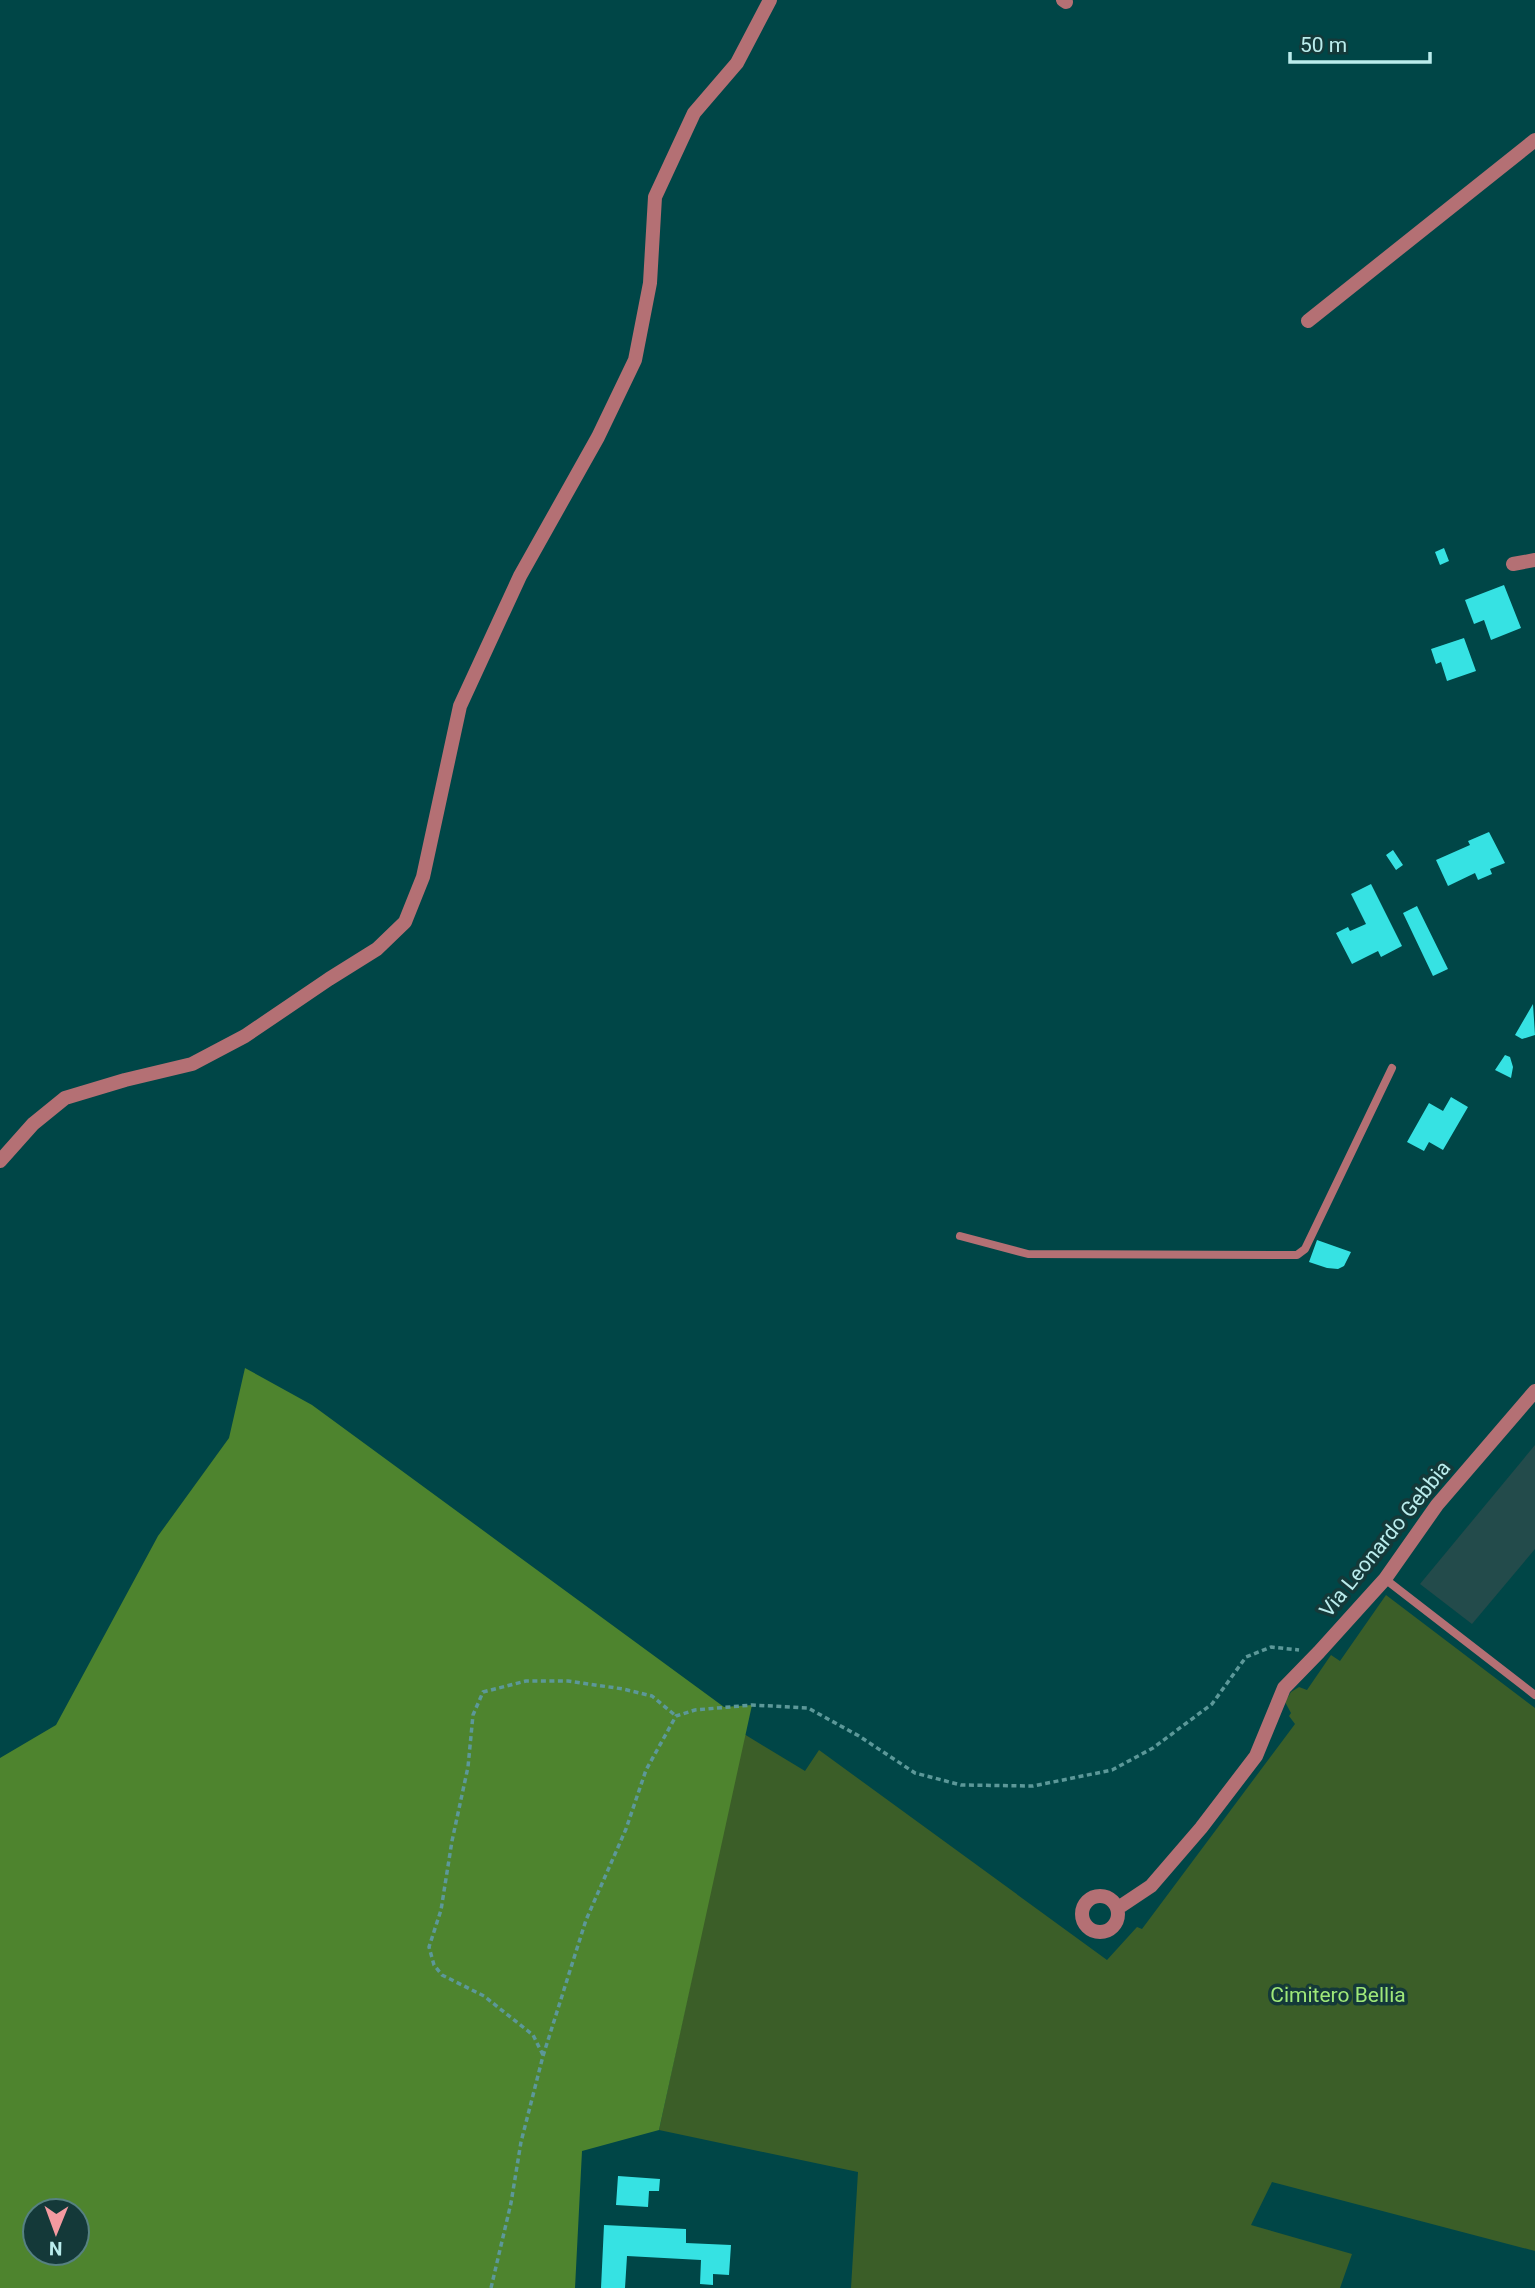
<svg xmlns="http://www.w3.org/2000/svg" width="1535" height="2288" font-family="Roboto,sans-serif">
  <rect width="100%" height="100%" fill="#004647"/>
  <path fill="#234b4b" d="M1535 1445V1549L1472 1624 1420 1584Z"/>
  <path fill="#3b5e28" d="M1386 1595 1535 1708V2251L1272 2182 1251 2225 1352 2254 1340 2288H851L858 2172 659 2130 744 1734 805 1771 819 1750 1107 1960 1137 1927 1142 1929 1295 1724 1289 1716 1291 1713 1285 1702 1291 1692 1299 1687 1307 1690 1331 1655 1340 1661Z"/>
  <path fill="#4e842e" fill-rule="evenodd" d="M245 1368 312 1405 724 1707 752 1705 659 2130 582 2151 575 2288H0V1758L56 1725 158 1536 229 1438ZM35 2211H77V2253H35Z"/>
  <path fill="#36e2e3" d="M1444 548 1449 561 1440 565 1435 552Z
    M1504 585 1521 628 1491 640 1484 620 1474 624 1465 600Z
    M1464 638 1476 671 1447 681 1441 662 1436 664 1431 649Z
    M1489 832 1505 863 1490 869 1492 874 1478 880 1475 873 1448 886 1436 860 1470 845 1468 841Z
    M1393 850 1403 865 1396 870 1386 855Z
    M1371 884 1402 946 1381 957 1378 951 1352 964 1336 933 1348 927 1350 931 1366 924 1351 894Z
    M1417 906 1448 969 1433 976 1403 913Z
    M1533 1004 1535 1035 1522 1039 1515 1035Z
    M1505 1055 1510 1057 1513 1067 1511 1078 1495 1070Z
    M1451 1097 1468 1107 1443 1150 1429 1142 1424 1151 1407 1142 1429 1103 1443 1111Z
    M1317 1240 1351 1252 1344 1266 1338 1269 1327 1268 1309 1262Z
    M618 2176 660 2179 659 2191H649L648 2207 616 2205Z
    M604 2225 686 2229V2243L731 2245 729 2275 713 2274V2285L700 2284 701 2260 627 2256 625 2288H601Z"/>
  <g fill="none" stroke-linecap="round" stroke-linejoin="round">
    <path stroke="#5c9899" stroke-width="3.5" stroke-dasharray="5 3.5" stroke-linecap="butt" d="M543 2055 533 2035 484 1996 442 1975 434 1965 429 1947 441 1910 452 1841 468 1767 473 1715 483 1692 526 1681H568L623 1689 652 1696 676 1716
      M491 2288 511 2203 521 2142 543 2056 586 1920 626 1829 646 1770 676 1716 695 1710 752 1705 808 1708 859 1736 915 1773 961 1785 1033 1786 1112 1770 1153 1748 1212 1704 1246 1657 1271 1647 1299 1650"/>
    <path stroke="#b47074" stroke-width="8" d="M960 1236 1028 1254 1297 1255 1305 1249 1392 1068
      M1385 1579 1535 1695"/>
    <path stroke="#b47074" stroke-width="14" d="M1063 0 1066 2
      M1308 321 1535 140
      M1513 564 1535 560
      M0 1161 33 1124 65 1098 125 1080 192 1064 245 1036 329 979 377 949 405 922 423 877 460 706 520 576 598 437 635 360 650 283 655 197 694 113 737 63 770 0
      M1082 1914a18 18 0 1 1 36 0a18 18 0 1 1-36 0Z
      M1118 1908 1151 1886 1201 1828 1256 1756 1284 1688 1319 1652 1385 1579 1437 1505 1535 1391"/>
  </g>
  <g text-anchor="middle" stroke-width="7" stroke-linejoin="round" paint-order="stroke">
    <g font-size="21" fill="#baecec" stroke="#143939">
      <text transform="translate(1385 1539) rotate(-51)" y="7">Via Leonardo Gebbia</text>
    </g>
    <g font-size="21" fill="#9fe879" stroke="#143939">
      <text x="1338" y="2002">Cimitero Bellia</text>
    </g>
  </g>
  <g transform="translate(56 2232) rotate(181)"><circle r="33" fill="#143939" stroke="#568181" stroke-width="2"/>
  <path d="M0-5L12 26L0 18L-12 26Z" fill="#f49aa0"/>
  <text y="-10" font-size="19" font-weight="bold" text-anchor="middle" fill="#baecec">N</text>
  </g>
  <path d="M1290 52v10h140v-10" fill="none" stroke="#baecec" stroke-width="3.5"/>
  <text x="1300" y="52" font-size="21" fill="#baecec" stroke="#143939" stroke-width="5" paint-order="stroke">50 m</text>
</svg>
